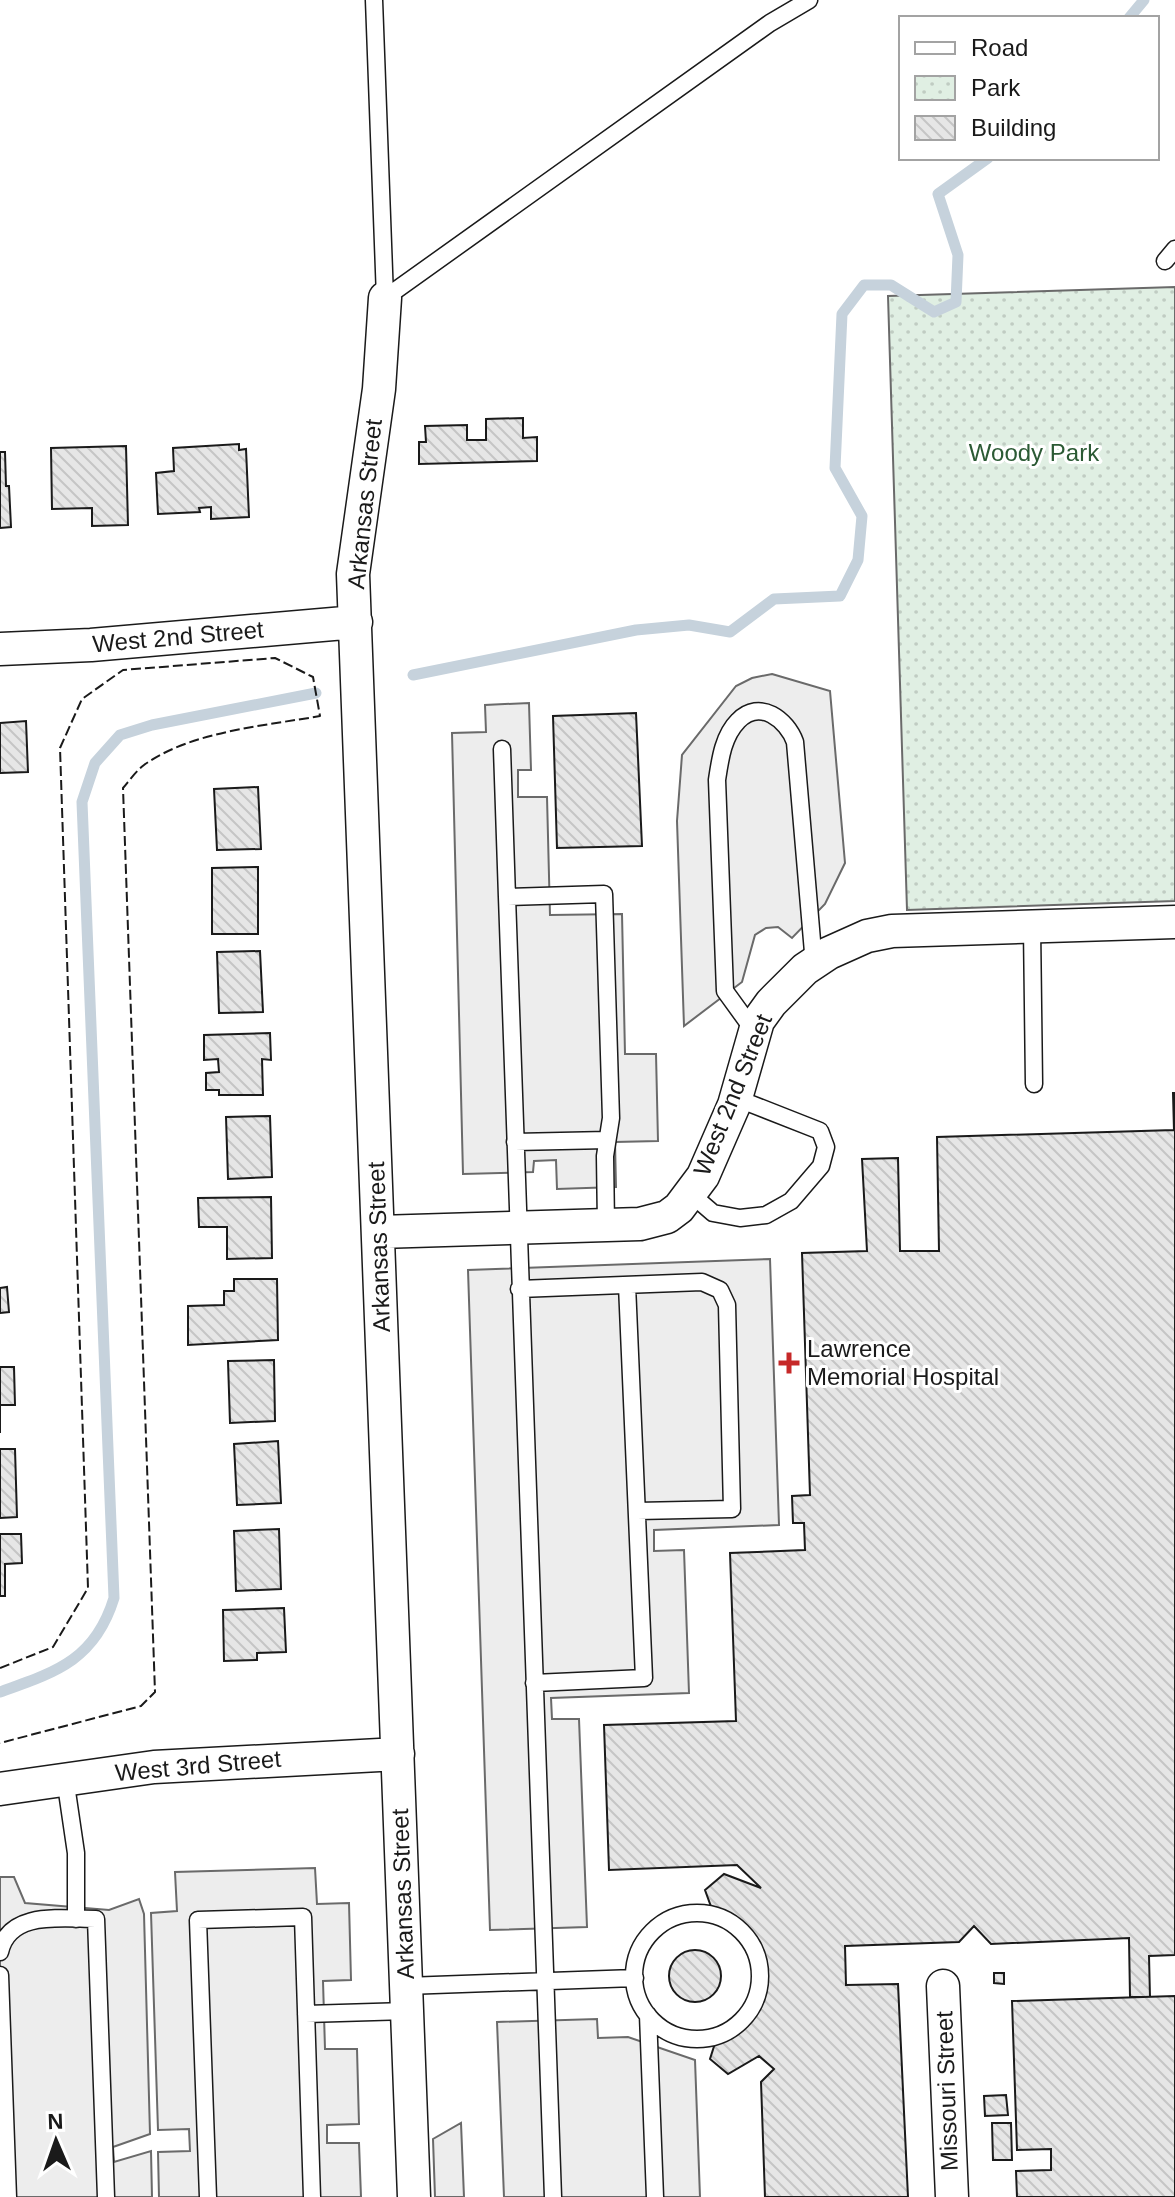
<svg xmlns="http://www.w3.org/2000/svg" width="1175" height="2197" font-family="Helvetica,sans-serif">
  <defs>
    <pattern id="park-dots" width="8" height="8" patternUnits="userSpaceOnUse" patternTransform="scale(2)"><rect width="8" height="8" fill="#e0efe3"/><path d="M2 2h.1M6 6h.1" fill="none" stroke="#c0ccc2" stroke-width="1.8" stroke-linecap="round"/></pattern>
    <pattern id="building-back-hatch" width="6" height="6" patternUnits="userSpaceOnUse" patternTransform="scale(2)"><rect width="6" height="6" fill="#e6e6e6"/><path d="M-1 5l2 2M0 0l6 6M5-1l2 2" fill="none" stroke="#c5c5c5"/></pattern>
  </defs>
  <rect width="100%" height="100%" fill="#fff"/>
  <path fill="url(#park-dots)" stroke="#6a6a6a" stroke-width="2" d="M1175 287V901L907 910 888 296Z"/>
  <path fill="#ededed" stroke="#6a6a6a" stroke-width="2" d="M772 674 830 691 845 863 825 904 792 938 778 927 766 928 755 935 742 982 684 1026 677 821 682 755 736 686 752 678Z
    M529 703 531 770H518V797H547L550 915 622 914 625 1054H656L658 1141 615 1142 616 1187 557 1189 556 1160 534 1161 533 1172 463 1174 452 733 486 732 485 705Z
    M770 1259 779 1525 654 1530V1551L684 1550 689 1693 551 1698 552 1719H579L587 1927 490 1930 468 1270Z
    M315 1868 317 1904 349 1903 351 1980 323 1981 325 2049H357L359 2124 327 2125V2143H359L361 2197H159L158 2152 190 2151 189 2129 158 2130 151 1913 177 1911 175 1872Z
    M0 1877H14L25 1903 109 1910 139 1899 144 1914 150 2134 113 2147 114 2162 151 2151 152 2197H0Z
    M597 2019 598 2038 628 2037 695 2060 700 2197H504L497 2022Z
    M461 2123 464 2197H435L433 2139Z"/>
  <g fill="none" stroke-linecap="round" stroke-linejoin="round">
    <path stroke="#c6d2dc" stroke-width="11" d="M1129 18 1144 0
      M413 675 636 630 689 625 730 632 774 599 840 596 858 560 862 516 835 468 842 314 864 285H891L934 312 956 302 958 255 938 194 988 158
      M0 1692C56 1672 95 1660 114 1598L82 802 95 763 120 735 152 725 316 693"/>
  </g>
  <path fill="url(#building-back-hatch)" stroke="#1a1a1a" stroke-width="2" d="M523 418V438L537 437V461L419 464V442H426L425 426 467 425V440H486V419Z
    M239 444V450L246 449 249 517 211 519V507L199 508 200 512 158 514 156 473 174 471 173 448Z
    M126 446 128 525 92 526V508L52 509 51 448Z
    M0 452H5L6 486H9L11 527 0 528Z
    M636 713 642 846 557 848 553 716Z
    M26 721 28 772 0 773V723Z
    M258 787 261 849 217 850 214 789Z
    M258 867V934H212V868Z
    M260 951 263 1012 219 1013 217 952Z
    M270 1033 271 1060 262 1059 263 1095H219V1090H206V1073L219 1072 218 1059 204 1060V1035Z
    M1173 1093H1175V1955L1149 1956 1150 1997H1130L1129 1938 991 1944 974 1926 959 1942 845 1946 846 1985 898 1984 908 2197H765L761 2082 774 2069 759 2056 728 2074 710 2059 717 2037 737 2026 750 2012 759 1993 762 1972 758 1952 748 1934 732 1920 713 1912 705 1890 724 1874 761 1888 737 1865 609 1870 604 1725 736 1721 730 1553 805 1550 804 1523H793L792 1496 810 1495 802 1253 867 1251 862 1159 898 1158 900 1251H939L937 1137 1174 1130Z
    M270 1116 272 1177 228 1179 226 1117Z
    M271 1197 272 1258 227 1259V1227H199L198 1198Z
    M234 1279H277L278 1340 188 1345V1306L224 1305V1291H234Z
    M7 1287 9 1312 0 1313V1288Z
    M274 1360 275 1421 230 1423 228 1361Z
    M0 1367H14L15 1405H0V1433Z
    M278 1441 281 1503 237 1505 234 1444Z
    M0 1449H15L17 1517 0 1518Z
    M279 1529 281 1589 236 1591 234 1531Z
    M0 1534H21L22 1563 5 1564V1596H0Z
    M284 1608 286 1652 257 1653V1660L224 1661 223 1610Z
    M669 1976a26 26 0 1 1 52 0a26 26 0 1 1-52 0Z
    M994 1973H1004V1984L994 1983Z
    M1175 1996V2197H1017L1016 2171 1051 2170V2149L1017 2150 1012 2001Z
    M1006 2095 1008 2115 985 2116 984 2096Z
    M992 2123H1011L1012 2160H993Z"/>
  <g fill="none" stroke-linecap="round" stroke-linejoin="round">
    <defs>
      <path id="service" d="M374 0 385 298
        M1165 261 1175 249
        M385 298 770 23 809 0
        M502 749 507 897
        M1032 927 1034 1084
        M754 1031 725 991 717 780C720 760 723 736 738 721 760 698 787 720 795 742L814 964
        M515 1142 607 1140
        M691 1194 713 1213 740 1218 766 1215 791 1201 821 1166 826 1147 820 1131 736 1098
        M519 1289 702 1282 720 1290 727 1305 732 1509 637 1511
        M534 1683 644 1678 627 1285
        M65 1778 76 1853V1919
        M634 1976a63 63 0 1 1 126 0a63 63 0 1 1-126 0Z
        M0 1952C9 1910 62 1919 96 1919L106 2197
        M0 1975 8 2197
        M406 1986 635 1978
        M306 2014 407 2011
        M648 2015 655 2197
        M208 2197 198 1920 303 1917 312 2197
        M553 2197 507 897 604 894 611 1118 605 1156 606 1225"/>
      <path id="minor" d="M385 298 379 389 353 574 414 2197
        M0 649 91 645 356 622
        M379 1232 640 1224 667 1217 679 1208 703 1176 734 1105 758 1021 771 1003 805 969 829 953 867 936 892 931 1175 922
        M0 1789 154 1767 398 1754
        M943 1986 952 2197"/>
    </defs>
    <use href="#service" stroke="#1a1a1a" stroke-width="19"/>
    <use href="#minor" stroke="#1a1a1a" stroke-width="35"/>
    <use href="#service" stroke="#fff" stroke-width="16"/>
    <use href="#minor" stroke="#fff" stroke-width="32"/>
    <path stroke="#1a1a1a" stroke-width="2" stroke-dasharray="10 4" stroke-linecap="butt" d="M0 1668 53 1647 88 1588 60 748 82 699 123 670 275 658 313 677 320 716C264 726 192 731 144 765 136 771 129 781 123 788L155 1692 141 1706 0 1743"/>
  </g>
  <path fill="#c62828" stroke="#fff" stroke-width="3" d="M785 1351h8v8h8v8h-8v8h-8v-8h-8v-8h8z"/>
  <g text-anchor="middle" stroke-width="6" stroke-linejoin="round" paint-order="stroke">
    <g font-size="24" fill="#2b5a34" stroke="#fff">
      <text x="1034" y="461">Woody Park</text>
    </g>
    <g font-size="24" fill="#1a1a1a" stroke="#fff">
      <text transform="translate(365 504) rotate(-84)" y="8">Arkansas Street</text>
      <text transform="translate(178 637) rotate(-5)" y="8">West 2nd Street</text>
      <text transform="translate(733 1095) rotate(-68)" y="8">West 2nd Street</text>
      <text transform="translate(379 1247) rotate(-92)" y="8">Arkansas Street</text>
      <text transform="translate(198 1766) rotate(-5)" y="8">West 3rd Street</text>
      <text transform="translate(403 1894) rotate(-92)" y="8">Arkansas Street</text>
      <text transform="translate(947 2091) rotate(-92)" y="8">Missouri Street</text>
    </g>
    <g font-size="24" fill="#1a1a1a" stroke="#fff" text-anchor="start">
      <text x="807" y="1357">Lawrence<tspan x="807" dy="28">Memorial Hospital</tspan></text>
    </g>
  </g>
  <rect x="899" y="16" width="260" height="144" fill="#ffffff" stroke="#a3a3a3" stroke-width="2"/>
  <rect x="915" y="42" width="40" height="12" fill="#ffffff" stroke="#a3a3a3" stroke-width="2"/>
  <text x="971" y="56" font-size="24" fill="#1a1a1a">Road</text>
  <rect x="915" y="76" width="40" height="24" fill="url(#park-dots)" stroke="#a3a3a3" stroke-width="2"/>
  <text x="971" y="96" font-size="24" fill="#1a1a1a">Park</text>
  <rect x="915" y="116" width="40" height="24" fill="url(#building-back-hatch)" stroke="#a3a3a3" stroke-width="2"/>
  <text x="971" y="136" font-size="24" fill="#1a1a1a">Building</text>
  <g transform="translate(56 2141) rotate(358)" stroke="#ffffff" stroke-width="6" paint-order="stroke">
  <path d="M0-6L14 30L0 20L-14 30Z" fill="#1a1a1a"/>
  <text y="-12" font-size="22" font-weight="bold" text-anchor="middle" fill="#1a1a1a">N</text>
  </g>
</svg>
